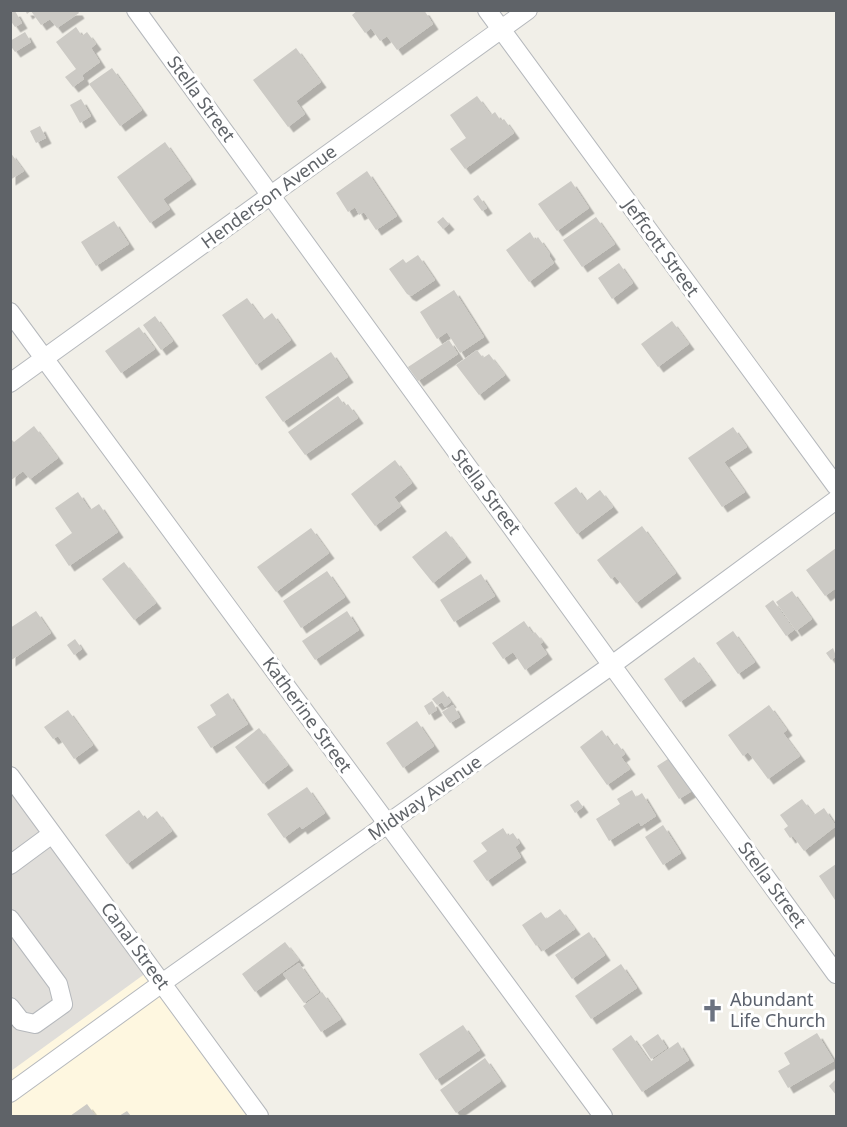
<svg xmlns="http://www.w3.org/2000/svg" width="847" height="1127" font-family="'Noto Sans',sans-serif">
  <defs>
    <filter id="shadow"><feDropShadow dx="5.5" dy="5.5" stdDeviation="0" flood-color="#0004"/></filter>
  </defs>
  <rect width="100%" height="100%" fill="#f1efe8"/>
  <path fill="#fef7e0" d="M150 970 256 1116H11L10 1071Z"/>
  <path fill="#e0deda" d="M10 779 150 970 11 1071H10Z"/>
  <path fill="#cccac5" filter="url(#shadow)" d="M25 10H77L79 13 57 28 50 19 41 25 31 11 27 14Z
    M358 10H424L433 24 397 50 387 36 380 41 371 28 365 33 352 15Z
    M15 11 22 23 15 27 10 20V13Z
    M76 27 82 36 87 32 96 44 91 48 100 62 82 75 84 79 73 87 65 77 76 69 56 42Z
    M25 32 31 42 15 52 10 45V41Z
    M296 48 321 82 296 101 305 114 288 127 253 80Z
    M112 68 142 110 120 126 89 84Z
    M477 96 491 115 495 112 501 121 504 119 514 133 465 169 450 149 466 138 450 115Z
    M81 99 91 116 80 123 70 105Z
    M40 126 46 138 36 143 30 131Z
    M165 142 191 179 163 199 170 209 150 223 117 177Z
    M10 152 24 171 10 180Z
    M367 171 397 216 376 230 364 212 359 215 355 207 348 212 336 193Z
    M571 181 589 208 557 231 538 204Z
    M478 195 487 208 482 211 473 199Z
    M443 217 449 224 443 229 437 222Z
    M596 217 615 244 582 267 563 240Z
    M114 221 129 244 96 266 81 242Z
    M530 232 535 240 538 237 550 254 549 256 554 263 529 282 506 250Z
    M418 255 435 280 411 296 407 294 389 269 403 259 406 263Z
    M619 263 633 283 612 299 598 278Z
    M454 290 484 337 460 353 447 332 437 339 420 312Z
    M247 298 263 320 272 313 291 340 256 365 222 315Z
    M155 316 173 341 161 350 143 325Z
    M672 321 689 344 658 367 641 344Z
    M139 327 155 349 121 373 105 351Z
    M449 340 458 354 418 381 408 367Z
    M477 350 483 358 489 354 505 375 479 395 456 365Z
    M331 352 348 377 283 422 265 397Z
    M338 396 345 406 348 404 358 418 305 455 288 432Z
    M34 426 58 458 30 479 23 471 10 481V438L14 442Z
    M733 427 747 447 724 462 745 492 722 507 688 458Z
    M395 460 412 483 394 497 401 506 375 526 351 494Z
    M576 487 586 501 600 490 613 507 577 534 554 503Z
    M78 492 90 510 99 504 118 532 69 566 55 545 72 533 55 508Z
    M642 526 676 573 636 603 615 576 611 579 597 560Z
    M311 528 329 553 276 592 257 567Z
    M446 531 466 557 433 583 412 557Z
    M836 548V588L825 596 806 570Z
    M124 562 156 603 134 620 102 579Z
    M327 571 345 597 301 628 283 601Z
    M481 574 495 596 454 622 440 600Z
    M792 591 812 619 796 631 776 602Z
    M773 600 794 630 786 636 765 606Z
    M36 611 51 633 10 661V628Z
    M347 611 359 630 315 660 302 641Z
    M524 621 533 634 535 632 543 642 540 644 547 654 525 670 513 652 503 659 492 643Z
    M733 631 755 662 738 674 716 643Z
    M75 639 82 649 74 655 67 645Z
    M833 648 836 656 831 660 826 653Z
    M694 657 711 680 680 702 664 679Z
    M443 691 451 702 445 707 442 702 437 705 432 699Z
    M228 693 248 724 211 748 197 727 216 715 210 705Z
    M432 701 437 710 429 715 424 706Z
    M453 705 460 717 450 723 442 712Z
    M769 705 787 730 783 733 800 756 768 779 748 752 743 756 728 735Z
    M68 710 93 745 74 759 58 736 53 739 44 727Z
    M417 721 434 746 403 768 386 743Z
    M259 728 288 765 263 784 235 747Z
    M602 730 613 746 617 743 625 754 621 757 630 769 607 785 580 747Z
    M671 757 692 791 679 799 657 766Z
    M307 787 325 813 302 829 300 826 284 838 267 814Z
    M632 790 636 797 642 793 656 816 641 826 639 822 609 841 596 819 620 804 617 799Z
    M802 799 814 815 824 808 836 826 804 851 793 836 790 838 784 829 788 826 780 815Z
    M578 800 583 807 575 813 570 805Z
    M139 810 146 820 157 811 172 831 127 864 105 835Z
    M663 825 681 853 663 865 645 837Z
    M503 828 508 836 513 833 520 843 515 847 521 857 487 881 473 861 487 851 481 843Z
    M836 864V899L835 900 819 876Z
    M560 909 575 929 543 951 538 944 536 946 522 925 541 912 546 919Z
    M589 932 605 955 572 979 555 955Z
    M285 942 299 960 255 992 242 974Z
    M299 963 319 992 304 1003 283 974Z
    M621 964 637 988 591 1019 575 996Z
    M322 992 341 1019 321 1032 303 1006Z
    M463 1025 480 1050 436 1080 419 1054Z
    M817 1033 834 1061 788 1088 778 1071 790 1064 784 1053Z
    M658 1034 667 1048 651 1059 642 1045Z
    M631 1035 650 1062 678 1042 689 1060 642 1092 612 1049Z
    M485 1058 501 1081 456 1113 440 1090Z
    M836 1079V1095L829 1086Z
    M87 1104 96 1116H70Z
    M127 1111 131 1116H119Z"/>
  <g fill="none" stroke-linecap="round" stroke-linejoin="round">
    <defs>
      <path id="minor" d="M136 10 836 974
        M487 10 836 486
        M10 312 603 1116
        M10 383 528 10
        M10 776 259 1116
        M10 865 52 834
        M10 919 58 984 63 1004 35 1024 21 1021 10 1007
        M10 1093 162 983 612 665 836 500"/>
    </defs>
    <use href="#minor" stroke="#b5b8bc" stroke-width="20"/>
    <use href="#minor" stroke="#fff" stroke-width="18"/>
  </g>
  <defs>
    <symbol id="church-bare" viewBox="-9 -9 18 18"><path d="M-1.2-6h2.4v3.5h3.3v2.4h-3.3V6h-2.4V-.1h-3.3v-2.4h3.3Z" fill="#6b7280" stroke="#fff" stroke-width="2.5" paint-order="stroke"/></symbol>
  </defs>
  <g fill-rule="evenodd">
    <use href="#church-bare" x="696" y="994" width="33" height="33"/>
  </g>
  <g text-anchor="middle" stroke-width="6" stroke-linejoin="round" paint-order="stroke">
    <g font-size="18" fill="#5f6368" stroke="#fff">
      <text transform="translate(201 99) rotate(54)" y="6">Stella Street</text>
      <text transform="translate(269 197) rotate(-36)" y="6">Henderson Avenue</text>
      <text transform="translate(661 248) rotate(54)" y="6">Jeffcott Street</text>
      <text transform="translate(486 492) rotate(53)" y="6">Stella Street</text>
      <text transform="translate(307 715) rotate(54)" y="6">Katherine Street</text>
      <text transform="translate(425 798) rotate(-35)" y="6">Midway Avenue</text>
      <text transform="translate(772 885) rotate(54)" y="6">Stella Street</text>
      <text transform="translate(135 946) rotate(54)" y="6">Canal Street</text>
    </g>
    <g font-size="18" fill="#5b616d" stroke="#fff" text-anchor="start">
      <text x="730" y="1006">Abundant<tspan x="730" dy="21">Life Church</tspan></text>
    </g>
  </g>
  <rect width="847" height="1127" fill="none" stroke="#5f6368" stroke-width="24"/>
</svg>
